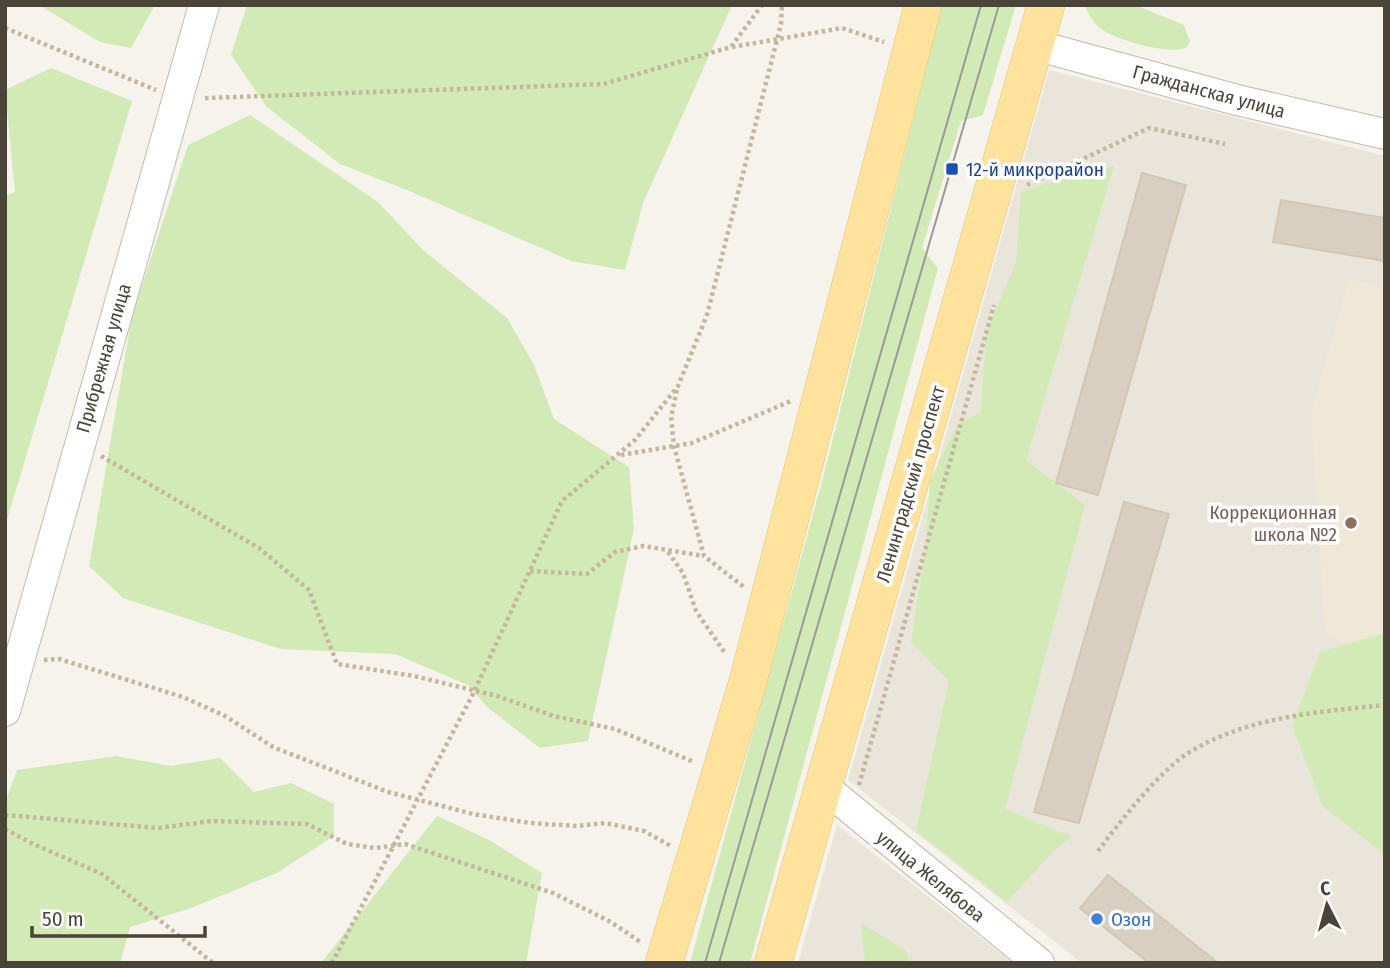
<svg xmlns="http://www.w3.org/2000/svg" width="1390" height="968" font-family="'Fira Sans Condensed',sans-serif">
  <rect width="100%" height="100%" fill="#f6f3ec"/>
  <path fill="#eae5da" d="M1049 70 1385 156V963H1082L848 780Z
    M837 825 1013 963H798Z"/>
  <path fill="#efe8d6" d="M1349 280 1385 287V657L1373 658 1325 633 1311 413Z"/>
  <path fill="#d2eab5" d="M39 5H155L131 48 100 42Z
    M247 5H732L643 203 625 270 571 261 407 190 340 164 267 107 231 55Z
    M942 5H1016L983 115 961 121 922 248 938 268 750 963H690L824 474Z
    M1084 5H1135L1184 25 1190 42 1186 48C1168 55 1115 40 1100 28 1093 23 1088 13 1084 5Z
    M51 68 132 101 5 527V196L15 192 5 90Z
    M250 115 378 202 423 250 507 318 534 365 554 419 629 467 634 529 588 741 540 748 487 707 468 685 395 654 281 649 123 598 89 566 132 316 188 145Z
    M1114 166 1026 460 1085 505 1005 809 1072 837 1052 852 1007 902 916 831 949 681 911 642 925 552 930 481 957 425 981 412 986 334 1016 262 1021 191Z
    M1385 633V855L1323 806 1292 726 1320 652Z
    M116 756 171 766 220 758 254 792 291 783 334 804V836L277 873 191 908 130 927 120 963H5V803L17 770Z
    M437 816 489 840 542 873 526 963H321Z
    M861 923 906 951 910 963H865Z"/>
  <path fill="#d8cfc1" stroke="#d3c7b4" stroke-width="2" d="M1142 173 1186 185 1098 495 1056 483Z
    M1281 200 1385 218V261L1273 242Z
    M1124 502 1169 514 1079 823 1034 812Z
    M1108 875 1218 963H1149L1080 908Z"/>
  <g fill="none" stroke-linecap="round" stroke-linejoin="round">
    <defs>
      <path id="minor" d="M1035 45 1237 100 1385 134
        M5 711 204 5
        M824 787 1039 963"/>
      <path id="major" d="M664 963 748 681 923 5
        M773 963 1046 5"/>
    </defs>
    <use href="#minor" stroke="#c2bbae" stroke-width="32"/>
    <use href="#major" stroke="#e6c16a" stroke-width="38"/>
    <path stroke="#c4b79f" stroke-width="4.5" stroke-dasharray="3.5 3.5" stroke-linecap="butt" d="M5 28 156 90
      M732 47 842 28 884 42
      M205 98 603 84 731 47 762 5
      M1027 185 1149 128 1225 144
      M677 390 671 417 674 446 704 556 744 587
      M621 455 692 443 791 401
      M101 456 259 548 309 590 337 664 414 676 497 696 554 716 615 729 694 762
      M668 552 683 573 696 611 725 653
      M530 571 587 574 615 552 643 546 704 556
      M44 660 59 659 183 697 225 716 273 747 388 792 473 814 530 823 577 826 605 823 644 831 671 846
      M859 785 994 305
      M5 815 158 828 212 821 307 824 347 844 375 848 405 844 553 893 611 922 642 943
      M5 829 31 843 102 874 213 963
      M1098 851C1121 821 1161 768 1193 750 1252 716 1319 712 1385 705
      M332 963 474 692 562 501 635 440 678 386 707 315 781 24 782 5"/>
    <use href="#minor" stroke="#fff" stroke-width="30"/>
    <use href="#major" stroke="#ffe39c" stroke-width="37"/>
    <path stroke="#9a9a9a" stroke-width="2" d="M705 963 981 5
      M719 963 999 5"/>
  </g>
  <rect fill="#1a4fb4" stroke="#fff" stroke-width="2.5" x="945" y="162" width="14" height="14" rx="3.5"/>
  <circle fill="#8d6e63" stroke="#fff" stroke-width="2.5" cx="1351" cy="523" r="7"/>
  <circle fill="#3f7fe0" stroke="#fff" stroke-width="2.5" cx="1097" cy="919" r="7"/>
  <g text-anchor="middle" stroke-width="7" stroke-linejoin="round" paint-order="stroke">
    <g font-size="19" fill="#4b4439" stroke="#fff">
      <text transform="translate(1209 91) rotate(15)" y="7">Гражданская улица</text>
      <text transform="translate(103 358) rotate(-74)" y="7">Прибрежная улица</text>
      <text transform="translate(910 484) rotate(-74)" y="7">Ленинградский проспект</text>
      <text transform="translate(931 876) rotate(39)" y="7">улица Желябова</text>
    </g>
    <g font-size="19" fill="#164399" stroke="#fff" text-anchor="start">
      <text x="966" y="176">12-й микрорайон</text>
    </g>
    <g font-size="19" fill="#785e54" stroke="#fff" text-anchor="end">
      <text x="1337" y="519">Коррекционная<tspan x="1337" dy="22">школа №2</tspan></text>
    </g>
    <g font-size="19" fill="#366cbe" stroke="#fff" text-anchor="start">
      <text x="1111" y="926">Озон</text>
    </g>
  </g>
  <rect width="1390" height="968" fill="none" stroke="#4b4439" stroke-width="14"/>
  <g transform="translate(1327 905) rotate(354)" stroke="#ffffff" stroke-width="5" paint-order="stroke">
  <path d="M0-5L12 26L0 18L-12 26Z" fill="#4b4439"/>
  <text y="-10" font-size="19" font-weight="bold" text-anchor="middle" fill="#4b4439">С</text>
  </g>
  <path d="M32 926v10h173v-10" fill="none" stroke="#4b4439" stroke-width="3.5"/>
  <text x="42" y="926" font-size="21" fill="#4b4439" stroke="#ffffff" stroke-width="5" paint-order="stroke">50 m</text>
</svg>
